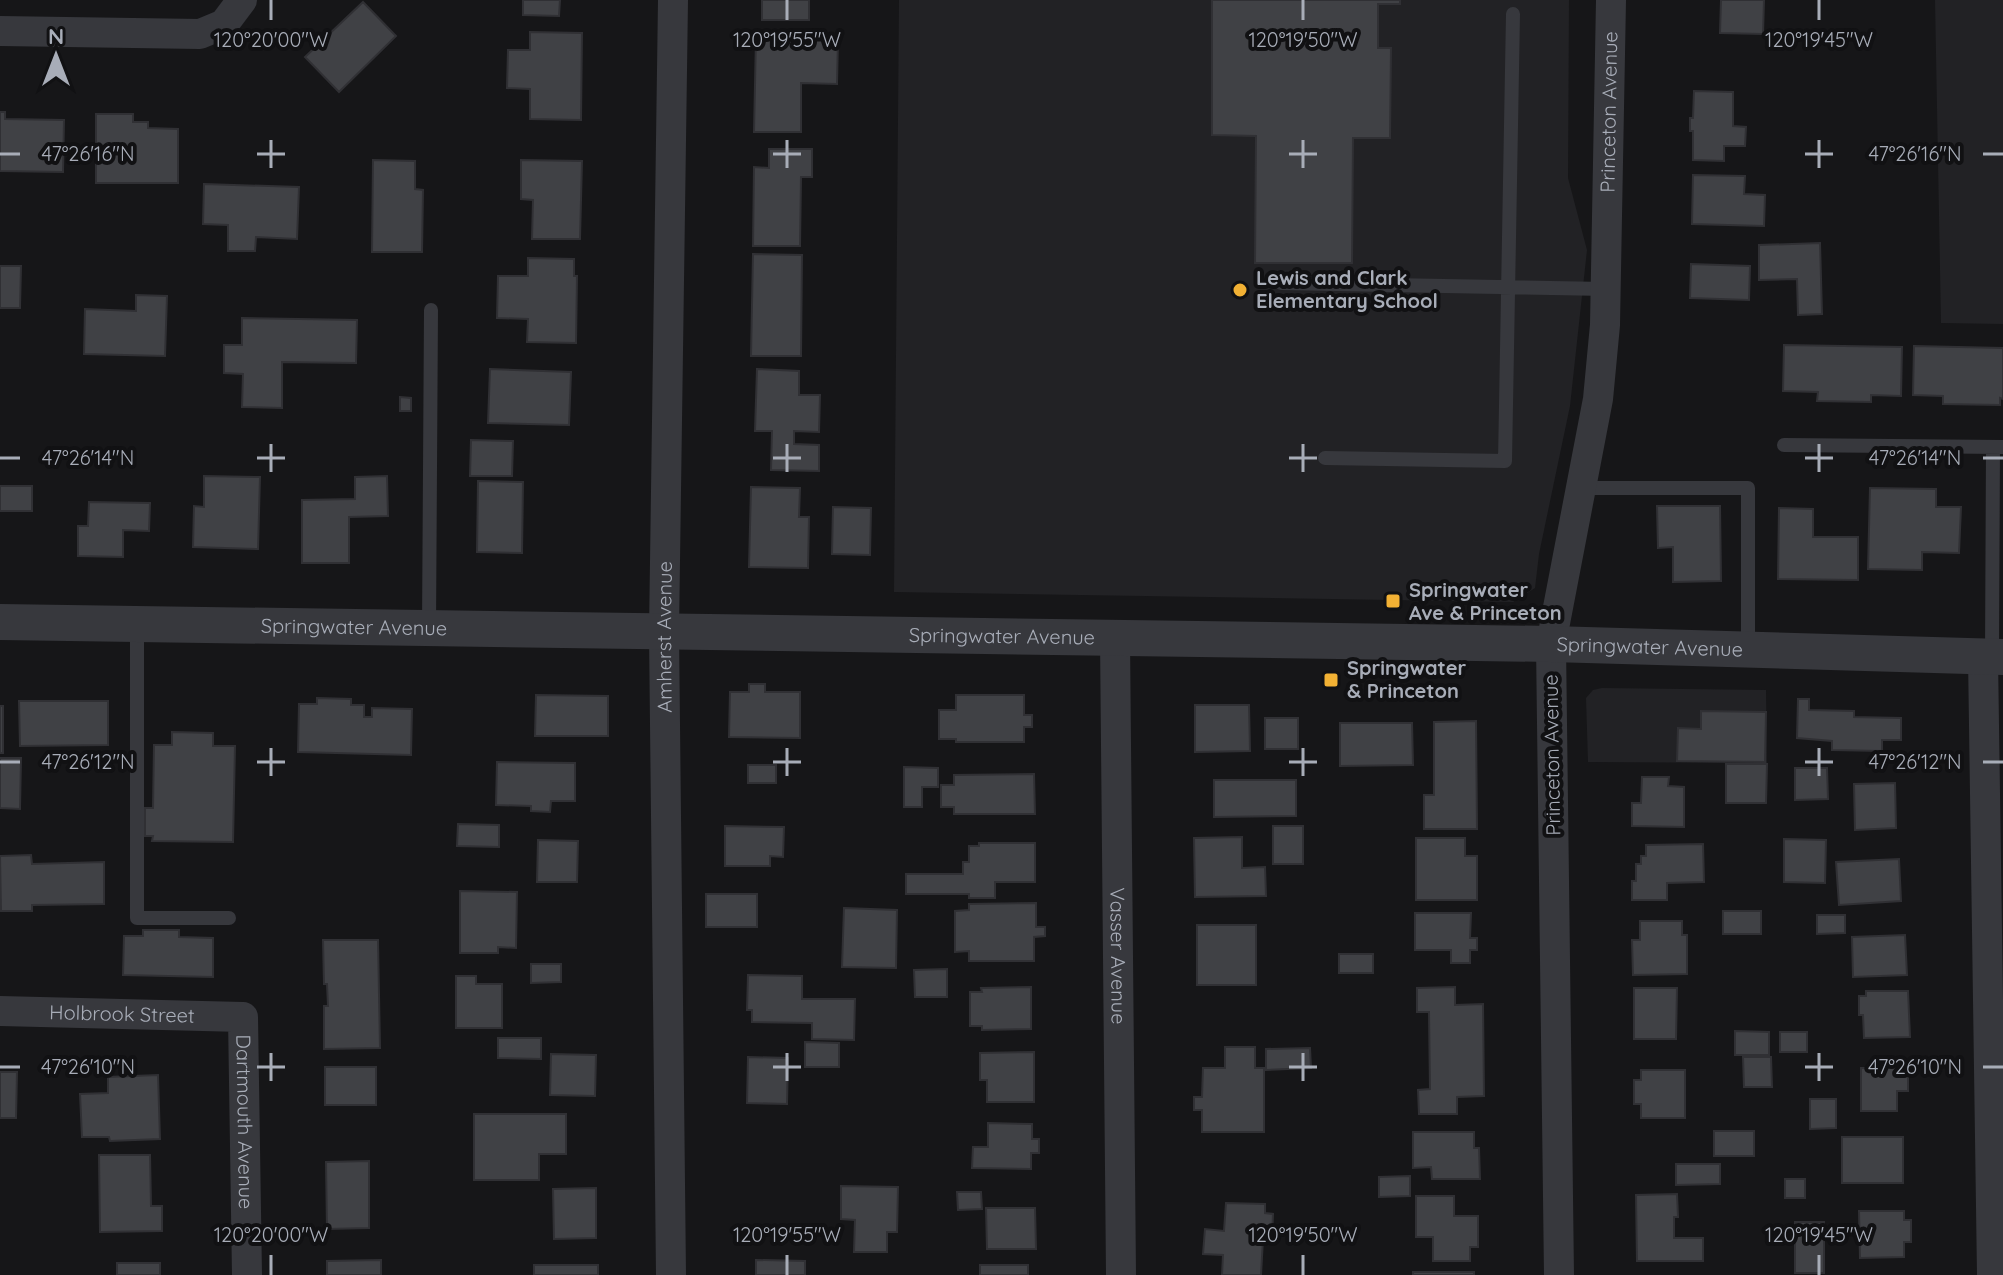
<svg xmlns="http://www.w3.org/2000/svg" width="2003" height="1275" font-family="Quicksand,sans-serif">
  <rect width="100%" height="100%" fill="#161618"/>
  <path fill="#222225" d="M899 0H1569L1568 178 1587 250 1570 406 1539 554 1535 588 1513 602 894 592Z
    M1935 0H2003V324L1941 323Z
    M1602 688 1766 690 1767 763 1588 762 1586 698 1593 690Z"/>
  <path fill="#404145" stroke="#303034" stroke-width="2" d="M523 0H560L559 16 523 15Z
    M762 0H809V20H762Z
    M1212 0H1400V4H1378V48H1391L1390 138H1353L1352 263H1255L1256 136 1212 135Z
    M1721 0H1764L1763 34 1720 33Z
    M363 2 396 36 339 92 305 57Z
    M530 32 582 33 581 120 530 119V89L507 88 508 50H530Z
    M756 37 838 39 837 84 801 83V132H754Z
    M1694 91 1733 92V126L1746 127 1745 146H1724V161L1693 160V131H1690V118H1693Z
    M0 112H5V119L64 120 63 172 0 171Z
    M96 114H133V122H148V128L178 129V183H96Z
    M769 149H812V177H801L800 246H753L754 167 769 168Z
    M373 160 415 161V189L423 190 422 252H372Z
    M521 160 582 161 580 239H532L533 200 521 199Z
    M1693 175 1745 176 1744 194 1765 195 1764 226 1692 224Z
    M204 184 299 187 297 239 256 237 255 251H228V225L203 224Z
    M1820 243 1822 314 1798 315 1797 279 1759 280V245Z
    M753 254 802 255 801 356H751Z
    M528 258 574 259V276H577L576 343 527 342 528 319 497 318 498 276H528Z
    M1691 264 1750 266 1749 300 1690 298Z
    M0 266H21L20 308H0Z
    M136 295 167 296 165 356 84 354 85 309 136 311Z
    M242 318 357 320 356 363 282 362V408L242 407 243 374 224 373V345H242Z
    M1784 345 1902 347 1901 396 1871 395V402L1817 401 1818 392 1783 391Z
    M1914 346 2003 348V399L2000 398V405L1943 404V396L1913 395Z
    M490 369 571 372 569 425 488 423Z
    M757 369 799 371V395H820L819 432 794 431V444L819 445V471L771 470 772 431H755Z
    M400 397 411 398V411H400Z
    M471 440 513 441 512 476H470Z
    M204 476 260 477 258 549 193 547 194 506 204 507Z
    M387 476 388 516 349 517V563H302V500L355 499V477Z
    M478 481 523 482 522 553 477 552Z
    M0 486H32V511H0Z
    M751 487 800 488 799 517H809L808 568 749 567Z
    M1870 488 1936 489V507H1961L1959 553 1922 552V570L1868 569Z
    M89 502 150 503 149 531 123 530V557L78 556V526H88Z
    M1657 506H1720L1721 581 1673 582V547L1658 548Z
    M833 507 871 508 870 555 832 554Z
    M1779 508 1813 509V537H1858V580L1778 579Z
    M749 684H765V692H800V738L729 737 730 692H749Z
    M536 695 608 696V736H535Z
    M956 695H1024V715H1032V727H1024V742H956V739H939V710H956Z
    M317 698 351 699V705H364V717H372V708L412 709 411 755 298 752 299 704H317Z
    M1798 699H1809V710L1854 711V717L1901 718V740H1882V751L1832 750V741L1797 738Z
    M19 701H108V745L20 746Z
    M1195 705H1249L1250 751 1195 752Z
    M0 706H3V753H0Z
    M1701 711 1766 712 1765 762 1677 761 1678 728 1701 729Z
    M1265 718H1298V749H1265Z
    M1476 721 1477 829H1424V795H1434V722Z
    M1340 723H1412L1413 765 1340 766Z
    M172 732 213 733V746H235L233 842 152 841 153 836H145V808H153L154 745H172Z
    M0 758H21L20 809 0 808Z
    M497 762 575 763V801H551L550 812 531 811V806L496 805Z
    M1726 764H1767L1766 803H1726Z
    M748 765H776V783H748Z
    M904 767 938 768V787H922V807H904Z
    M1795 768H1827L1828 799 1795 800Z
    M1034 774 1035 814H954V807H941V785H954V775Z
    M1642 777H1669L1668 786 1684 787V827L1632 826V803H1641Z
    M1214 780H1296V816L1214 817Z
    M1895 783 1896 828 1855 830 1854 784Z
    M458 824 499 825V847L457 846Z
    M725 826 784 827 783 857 770 856V866H725Z
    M1273 826H1303V864H1273Z
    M1242 837V868L1265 867 1266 896 1195 897 1194 838Z
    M1416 838H1465V856H1477V900H1416Z
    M1784 839 1826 840 1825 883 1784 882Z
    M538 840 578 841 577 882H537Z
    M979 843H1035V882H995V898H969V894H906V874H963V862H969V846H979Z
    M1703 844 1704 882 1667 883V900H1632V881H1636V864H1641V856H1646V845Z
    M31 855 32 864 104 862V904L32 905V911H1L0 856Z
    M1899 859 1901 901 1839 905 1836 862Z
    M460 891 517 892 516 948 498 947V953H460Z
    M706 894H757V927H706Z
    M1036 903V927H1045V936L1034 937V961H969V951L955 952V911L969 910V904Z
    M844 908 897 910 896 968 842 967Z
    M1723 911H1761V934H1723Z
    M1415 913H1471L1470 938H1477V950H1470V963H1451V950H1415Z
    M1817 915H1845V933L1817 934Z
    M1640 921H1682V935H1687V974L1633 975 1632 940H1640Z
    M1197 925H1256V985H1197Z
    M143 930H179V937L213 938V977L123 975 124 936H143Z
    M1905 935 1907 975 1853 977 1852 937Z
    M323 940H378L380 1048 324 1049V1006H328L327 984H324Z
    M1339 954H1373V973H1339Z
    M531 964H561V982L531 983Z
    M947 969V997H915L914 970Z
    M748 975 802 976V999H855L854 1040 812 1039V1023L752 1022V1010H747Z
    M456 976H476V984H502V1028H456Z
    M1031 987V1029L982 1030V1026H970V992H982L981 988Z
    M1455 987V1005L1483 1004 1484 1096 1457 1097V1114H1419L1418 1090 1430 1089 1429 1012H1417V988Z
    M1634 988H1677L1676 1039H1634Z
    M1866 991H1908L1910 1037 1864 1038 1863 1015H1859V996H1866Z
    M1735 1031 1769 1032V1055H1735Z
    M1780 1032H1807V1052H1780Z
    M498 1038H541V1059L498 1058Z
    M805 1042 839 1043V1067H805Z
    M1225 1047H1255V1068H1264V1132H1202V1110H1194V1097H1202L1203 1068H1225Z
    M1310 1048 1311 1068 1266 1070V1049Z
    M1034 1052V1102H987V1080H980V1053Z
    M551 1054 596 1055 595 1096 550 1095Z
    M748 1057 788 1058 787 1104 747 1103Z
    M1743 1057H1771L1772 1087H1744Z
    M325 1067H376V1105H325Z
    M1861 1068H1908V1091H1897V1111H1861Z
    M1641 1070H1685V1118H1641V1104H1634V1080H1641Z
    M0 1072H17L16 1118H0Z
    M158 1075 160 1139 110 1141 109 1137H82L80 1094 108 1093V1077Z
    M1810 1099H1836V1128L1810 1129Z
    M474 1114H566V1154H539V1180H474Z
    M988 1123 1032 1124V1139H1039V1153H1031V1169L972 1168 973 1147H988Z
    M1714 1131H1754V1156H1714Z
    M1413 1132H1474V1148H1479L1480 1179H1432L1431 1167 1413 1168Z
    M1842 1137H1903V1183H1842Z
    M99 1155H150L151 1206H162V1231L100 1232Z
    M369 1161V1228L327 1229 326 1162Z
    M1676 1164H1720V1184L1676 1185Z
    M1410 1176V1196L1379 1197V1177Z
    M1785 1179H1805V1198H1785Z
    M841 1186 898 1187 897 1232H887V1252H854L855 1220 841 1219Z
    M596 1188V1238L554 1239 553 1189Z
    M957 1192H981L982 1209 958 1210Z
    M1677 1194 1678 1217H1674V1238H1703V1261H1637L1636 1195Z
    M1416 1196H1454V1216H1478V1247H1470V1261H1433V1237H1416Z
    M1226 1203 1265 1204V1213L1273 1214 1272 1239H1263L1261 1275H1222L1223 1255 1203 1254 1205 1229 1224 1231Z
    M986 1208H1035L1036 1249H987Z
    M1859 1211H1904V1220H1911V1242H1904V1257L1860 1258Z
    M1795 1222H1824V1273H1795Z
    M381 1260V1275H327V1261Z
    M756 1260 805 1261V1275H756Z
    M117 1263H160V1275H117Z
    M534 1265H598V1275H534Z
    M980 1265H1028V1275H980Z
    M1413 1272H1474V1275H1413Z"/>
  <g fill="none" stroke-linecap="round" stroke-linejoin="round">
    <path stroke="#37383d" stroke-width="14" d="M1281 283 1606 289
      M1784 445 2003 447
      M1325 458 1505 461 1513 14
      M1583 488H1748V650
      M137 625V918H229
      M429 628 431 310
      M1992 654 1993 447"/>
    <g stroke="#37383d" stroke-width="30">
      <path d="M0 31 200 34 224 24 242 0"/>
      <path id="s1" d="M1115 638 1121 1275"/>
      <path d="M1983 656 1992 1275"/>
      <path id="s2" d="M0 1011 243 1017 247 1275"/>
      <path id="s3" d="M671 1275 664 632 673 0"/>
      <path id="s4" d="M1559 1275 1551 644 1598 399 1605 325 1611 0"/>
    </g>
    <path stroke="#37383d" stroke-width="36" id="s5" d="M0 622 1551 644 2003 657"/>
  </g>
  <path fill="none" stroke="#a8adb8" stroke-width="3" d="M271 0V20M787 0V20M1303 0V20M1819 0V20M271 140V168M787 140V168M1303 140V168M1819 140V168M0 154H20M257 154H285M773 154H801M1289 154H1317M1805 154H1833M1983 154H2003M271 444V472M787 444V472M1303 444V472M1819 444V472M0 458H20M257 458H285M773 458H801M1289 458H1317M1805 458H1833M1983 458H2003M271 748V776M787 748V776M1303 748V776M1819 748V776M0 762H20M257 762H285M773 762H801M1289 762H1317M1805 762H1833M1983 762H2003M271 1053V1081M787 1053V1081M1303 1053V1081M1819 1053V1081M0 1067H20M257 1067H285M773 1067H801M1289 1067H1317M1805 1067H1833M1983 1067H2003M271 1255V1275M787 1255V1275M1303 1255V1275M1819 1255V1275"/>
  <g fill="#f2b134" stroke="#111113" stroke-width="3">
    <circle cx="1240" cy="290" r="8"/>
    <rect x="1385" y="593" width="16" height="16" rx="4"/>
    <rect x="1323" y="672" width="16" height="16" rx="4"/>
  </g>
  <g text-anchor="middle" stroke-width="8" stroke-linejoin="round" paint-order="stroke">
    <g font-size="20" fill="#a8adb8" stroke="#111113">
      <text dy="7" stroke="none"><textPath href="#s4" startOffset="1168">Princeton Avenue</textPath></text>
      <text dy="7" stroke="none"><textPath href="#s5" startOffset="354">Springwater Avenue</textPath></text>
      <text dy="7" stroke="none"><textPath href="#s5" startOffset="1002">Springwater Avenue</textPath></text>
      <text dy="7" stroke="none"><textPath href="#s3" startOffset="638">Amherst Avenue</textPath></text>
      <text dy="7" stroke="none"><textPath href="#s5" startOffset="1650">Springwater Avenue</textPath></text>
      <text transform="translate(1552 755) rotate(-91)" y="7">Princeton Avenue</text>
      <text dy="7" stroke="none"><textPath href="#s1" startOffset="318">Vasser Avenue</textPath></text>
      <text dy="7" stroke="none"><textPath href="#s2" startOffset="122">Holbrook Street</textPath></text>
      <text dy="7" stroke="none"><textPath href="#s2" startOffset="348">Dartmouth Avenue</textPath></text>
    </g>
    <g font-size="20" font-weight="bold" fill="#a8adb8" stroke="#111113" text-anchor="start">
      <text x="1256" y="285">Lewis and Clark<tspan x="1256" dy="23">Elementary School</tspan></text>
      <text x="1409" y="597">Springwater<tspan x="1409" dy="23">Ave &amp; Princeton</tspan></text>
      <text x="1347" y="675">Springwater<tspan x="1347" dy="23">&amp; Princeton</tspan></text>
    </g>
  </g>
  <g font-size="20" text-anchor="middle" fill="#a8adb8" stroke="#111113" stroke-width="8" stroke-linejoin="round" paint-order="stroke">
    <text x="271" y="47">120°20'00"W</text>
    <text x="787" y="47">120°19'55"W</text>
    <text x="1303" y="47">120°19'50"W</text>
    <text x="1819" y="47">120°19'45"W</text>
    <text x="88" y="161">47°26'16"N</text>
    <text x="1915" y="161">47°26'16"N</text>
    <text x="88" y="465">47°26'14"N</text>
    <text x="1915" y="465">47°26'14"N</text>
    <text x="88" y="769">47°26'12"N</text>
    <text x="1915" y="769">47°26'12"N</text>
    <text x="88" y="1074">47°26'10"N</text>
    <text x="1915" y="1074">47°26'10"N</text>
    <text x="271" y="1242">120°20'00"W</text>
    <text x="787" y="1242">120°19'55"W</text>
    <text x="1303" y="1242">120°19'50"W</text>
    <text x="1819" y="1242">120°19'45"W</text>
  </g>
  <g transform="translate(56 56)" stroke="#111113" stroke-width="6" paint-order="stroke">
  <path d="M0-6L14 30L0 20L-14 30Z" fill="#a8adb8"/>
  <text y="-12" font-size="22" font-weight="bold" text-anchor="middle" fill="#a8adb8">N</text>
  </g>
</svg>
